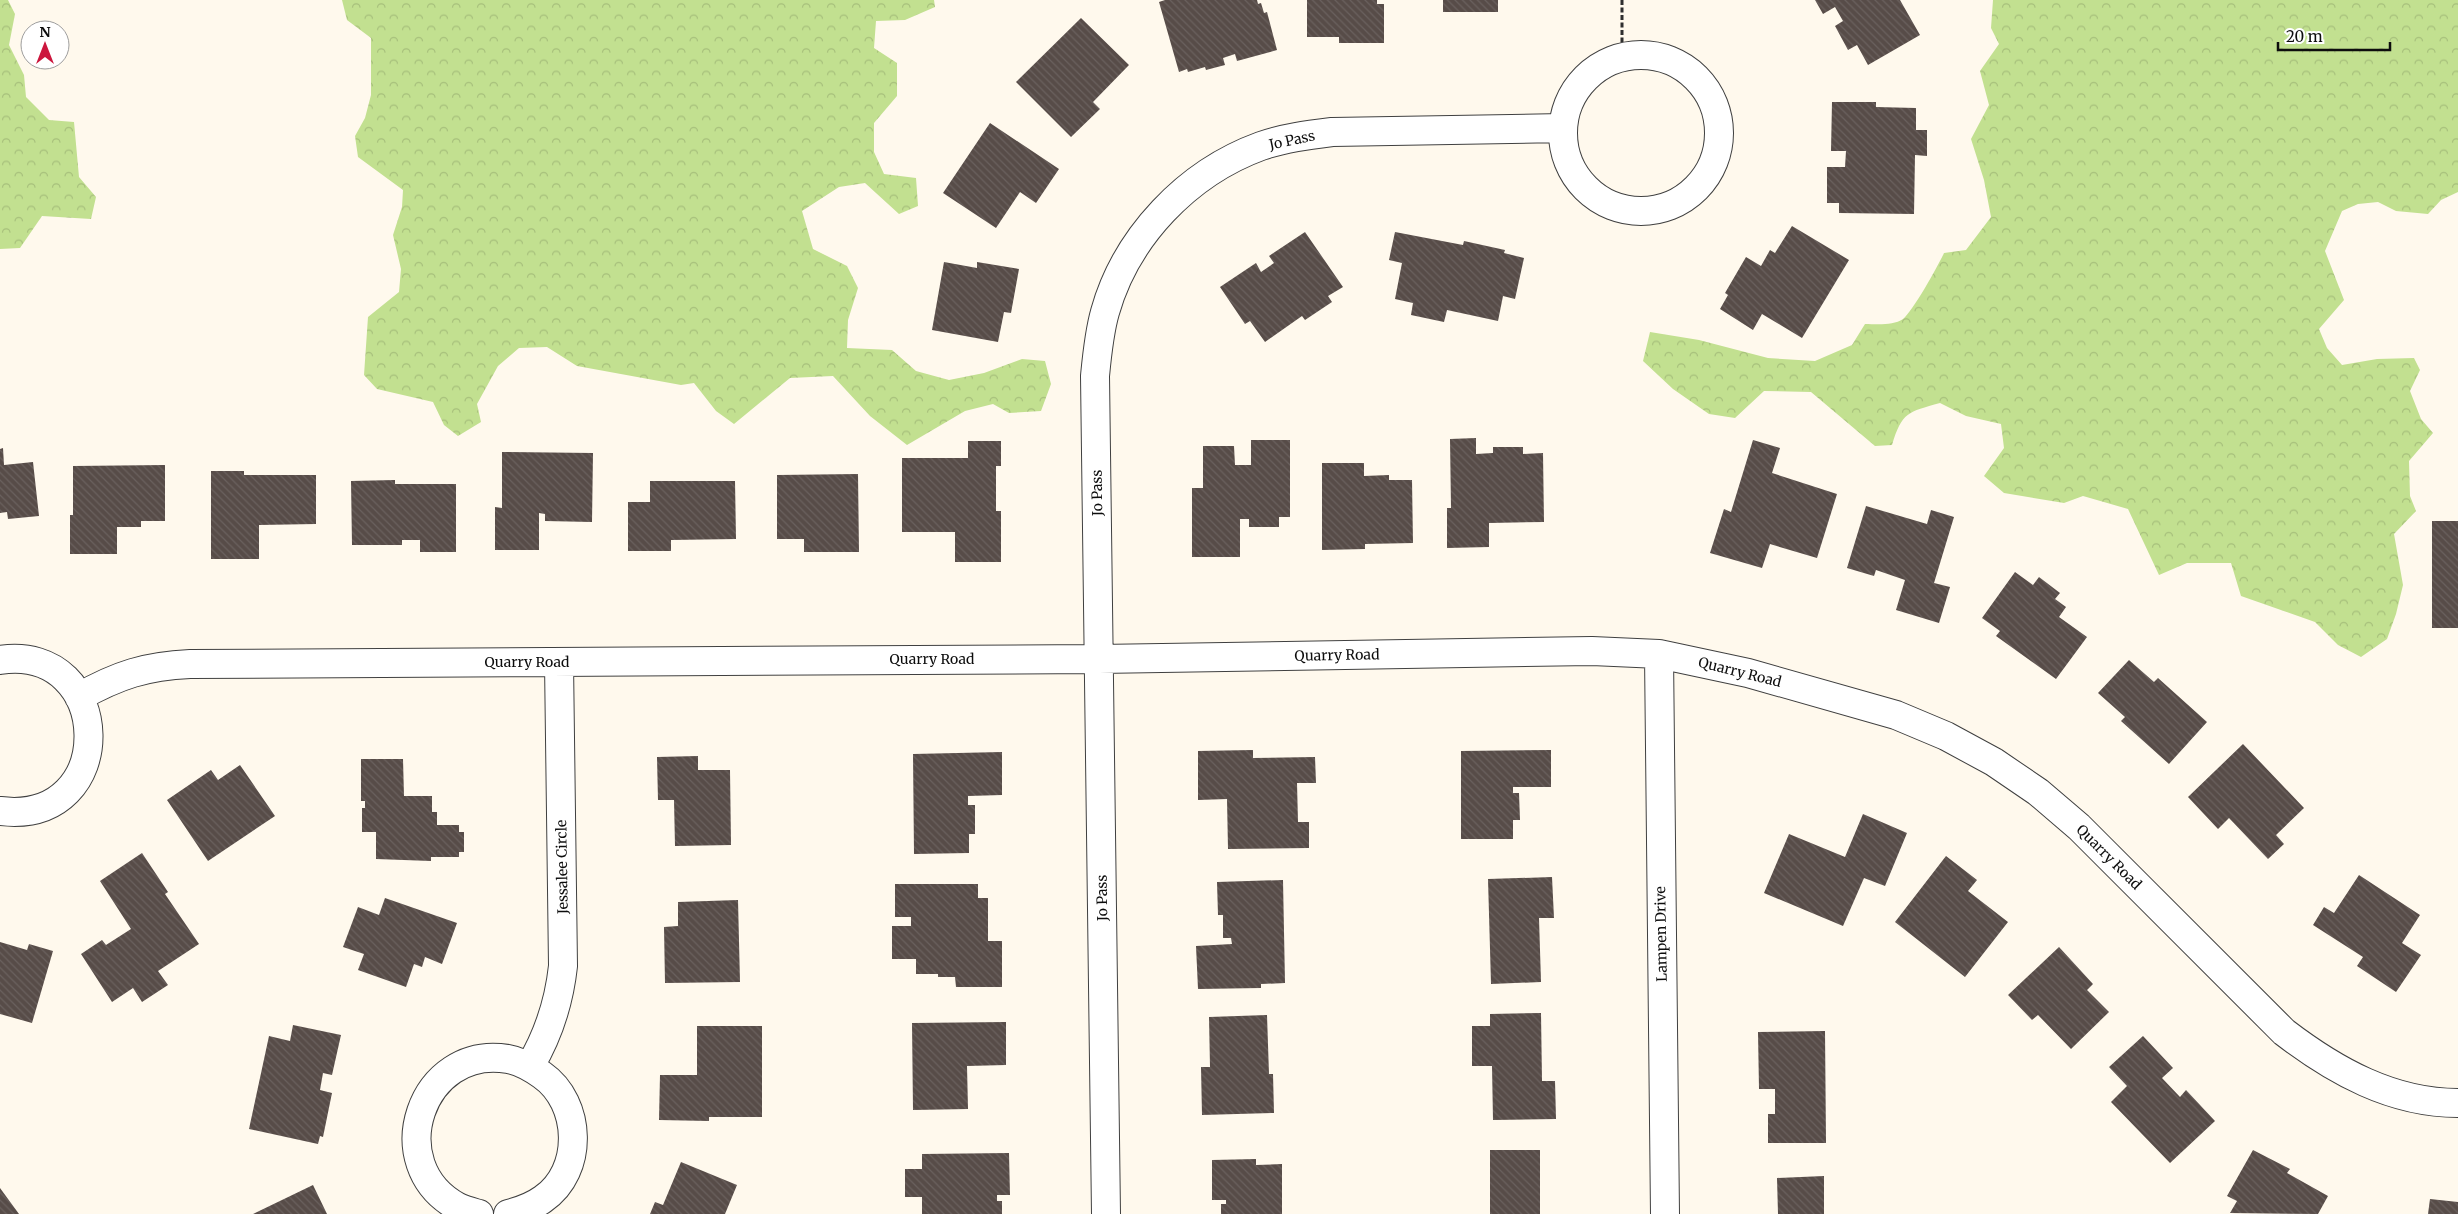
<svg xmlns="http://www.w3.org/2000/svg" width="2458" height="1214" font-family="Merriweather,serif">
  <defs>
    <pattern id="forest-crowns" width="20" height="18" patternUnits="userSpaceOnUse" patternTransform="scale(1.25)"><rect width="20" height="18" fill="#c2e090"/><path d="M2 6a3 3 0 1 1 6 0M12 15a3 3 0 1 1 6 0" fill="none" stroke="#a6bf7b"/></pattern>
    <pattern id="building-back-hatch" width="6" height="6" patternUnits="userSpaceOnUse" patternTransform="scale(1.25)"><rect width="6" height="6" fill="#574c48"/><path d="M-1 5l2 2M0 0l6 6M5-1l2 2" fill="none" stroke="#6a615e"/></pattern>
  </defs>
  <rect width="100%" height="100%" fill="#fff9ed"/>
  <path fill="url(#forest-crowns)" d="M0 0H8L15 14 9 45 24 75 26 97 49 120 74 122 79 177 96 197 91 219 42 216 20 248 0 249Z
    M342 0H934L935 7 905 20 876 21 874 48 897 63V96L874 123V152L884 174 916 178 918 206 899 214 865 183 839 187 802 211 813 249 847 266 858 288 848 320 847 348 892 350 916 371 949 380 984 373 1022 359 1045 361 1051 384 1041 411 1009 413 993 404 965 411 907 445 870 416 833 376 790 378 734 424 716 411 694 383 681 385 577 366 547 347 519 348 498 366 477 404 481 422 458 436 444 425 433 402 377 389 364 375 368 317 399 292 401 269 393 235 402 207 403 190 358 157 355 136 365 118 371 95V38L347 20Z
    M1993 0H2458V192L2441 200 2428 214 2396 211 2378 202 2358 204 2342 211 2325 251 2344 300 2319 329 2327 348 2342 365 2377 359 2414 358 2420 370 2410 391 2421 419 2433 433 2409 461 2410 496 2416 511 2394 534 2403 585 2396 614 2387 639 2361 657 2338 645 2315 622 2241 596 2231 563H2187L2159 575 2128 509 2083 496 2064 503 2004 493 1984 476 2004 448 2001 424 1966 416 1940 403C1908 412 1902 412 1892 445L1875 446 1811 392 1764 391 1735 418 1709 414 1673 389 1643 361 1650 332 1699 340 1768 358 1815 361 1852 345 1865 324C1876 324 1893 326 1903 319 1913 311 1938 266 1944 253L1966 250 1991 217 1984 180 1971 139 1989 105 1980 71 1999 44 1991 28Z"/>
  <path fill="url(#building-back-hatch)" d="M1165 0H1257L1258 4 1261 3 1264 13 1267 12 1277 50 1237 61 1235 54 1223 58 1225 65 1206 70 1205 67 1188 72 1187 69 1179 72 1159 2Z
    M1307 0H1377V4H1384V43H1339V37H1307Z
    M1443 0H1498V12H1443Z
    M1815 0H1900L1920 35 1868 65 1857 45 1848 50 1835 26 1843 21 1835 7 1823 14Z
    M1081 18 1129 65 1093 102 1100 109 1071 137 1016 82Z
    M1832 102H1876V107L1916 108V130H1927V156L1915 155 1914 214 1839 213V203H1827V167H1845L1846 151H1831Z
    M990 123 1059 169 1036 203 1020 192 996 228 943 193Z
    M1792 226 1849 260 1802 338 1762 314 1753 330 1720 309 1728 295 1725 293 1746 257 1761 266 1770 250 1775 253Z
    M1305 232 1343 287 1328 296 1332 302 1305 320 1302 316 1265 342 1250 321 1245 324 1220 287 1256 263 1261 272 1274 263 1269 256Z
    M1395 232 1463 245 1464 241 1505 250 1504 253 1524 258 1515 299 1503 296 1498 321 1447 310 1444 322 1411 315 1413 303 1395 299 1402 263 1389 260Z
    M944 262 977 268V262L1019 269 1011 313 1004 312 998 342 932 330Z
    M1476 438V454L1493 453V447H1523V454L1543 453 1544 522 1489 523V547L1447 548V508H1451L1450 439Z
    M1251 440H1290V517H1279V527H1249V519H1240V557H1192V488H1203V446H1234L1235 465H1251Z
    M1753 440 1780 448 1772 473 1837 494 1817 558 1770 544 1762 568 1710 553 1724 509 1731 512Z
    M968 441H1001V466H996V511H1001V562H955V532H902V458H968Z
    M3 448 4 465 33 462 39 516 8 519 7 512 0 513V449Z
    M502 452 593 453 592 522 545 521V514L539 513V550H495V507L502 508Z
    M1322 463H1364V476L1389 475V480H1412L1413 543 1365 544V549L1322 550Z
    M165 465V521H141V527H117V554H70V515H73V466Z
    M211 471H244V475H316V524L259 525V559H211Z
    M858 474 859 552H804V539H777V475Z
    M395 480V484H456V552H420V540H402V545H352L351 481Z
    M650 481H735L736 539 671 540V551H628V502H650Z
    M1866 506 1927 524 1931 510 1954 517 1934 583 1950 587 1939 623 1896 610 1905 580 1876 570 1874 576 1847 568Z
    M2432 521H2458V628H2432Z
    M2015 572 2033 585 2039 577 2060 593 2055 599 2066 607 2059 617 2087 637 2056 679 1996 636 2000 631 1982 618Z
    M2129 660 2154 682 2158 678 2207 722 2169 764 2121 721 2125 717 2098 693Z
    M2243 744 2304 808 2276 835 2284 844 2268 859 2229 818 2218 829 2188 797Z
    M1253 750V758L1315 757 1316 783H1297L1298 822H1309V848L1228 849 1227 799 1198 800V751Z
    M1551 750V787H1513V793H1519L1520 820H1513V839H1461V751Z
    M1002 752V795L968 796V805H975V834H969V853L914 854 913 754Z
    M698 756V770H730L731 845 675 846 674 800H658L657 757Z
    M361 759H403L404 796H432V812H437V825H459V832H464V852H459V857H431V861L376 859V832H362V808H365V801H361Z
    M240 765 275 816 208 861 167 800 211 770 218 780Z
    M1863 814 1907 833 1885 886 1864 878 1843 926 1764 893 1789 834 1845 857Z
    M142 853 168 892 165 894 199 944 158 971 168 985 142 1002 133 988 112 1002 81 954 102 940 106 945 131 929 100 881Z
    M1946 856 1977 880 1968 891 2008 922 1965 977 1895 922Z
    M2359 875 2420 915 2402 943 2421 955 2396 992 2357 966 2363 957 2313 925 2324 907 2334 913Z
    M1552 877 1554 918H1539L1541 982 1491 984 1488 879Z
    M1283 880 1285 983 1261 984V988L1198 989 1196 946 1232 944 1231 938H1223V915H1218L1217 882Z
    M895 884H978V898H988V941H1002V987H956L955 977H938V974H916V959H892V926H911V917H895Z
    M385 898 457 923 442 964 425 957 422 967 414 964 406 987 358 970 364 954 343 947 358 907 379 915Z
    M738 900 740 982 665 983 664 927 678 926V902Z
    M0 942 27 950 29 944 53 951 32 1023 0 1014Z
    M2059 947 2093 984 2087 990 2109 1012 2071 1049 2038 1015 2032 1020 2008 995Z
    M1541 1013 1542 1081H1555L1556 1119 1493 1120 1492 1066H1472V1026H1490V1014Z
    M1267 1015 1269 1074H1273L1274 1113 1202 1115 1201 1067H1210L1209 1017Z
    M1006 1022V1065L967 1066 968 1109 913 1110 912 1023Z
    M293 1025 341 1035 332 1075 323 1073 320 1090 332 1093 323 1137 320 1136 318 1144 249 1129 269 1036 290 1041Z
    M697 1026H762V1117H709V1121L659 1120 660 1075H697Z
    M1825 1031 1826 1143H1768V1114H1775V1089H1759L1758 1032Z
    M2143 1036 2173 1068 2162 1078 2180 1097 2186 1090 2215 1121 2170 1163 2111 1102 2127 1086 2109 1067Z
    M1490 1150H1540V1214H1490Z
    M2253 1150 2290 1169 2287 1173 2328 1196 2318 1214 2230 1213 2237 1201 2227 1196Z
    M1009 1153 1010 1195H997V1201H1002V1214H922V1197H905V1169H922V1154Z
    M1256 1159V1165L1282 1164V1214H1221V1204H1226V1200H1212V1160Z
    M681 1162 737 1185 725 1214H650L655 1202 663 1205Z
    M1824 1176V1214H1778L1777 1178Z
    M313 1185 327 1214H253Z
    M0 1188 19 1214H0Z
    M2430 1199 2458 1202V1214H2428Z"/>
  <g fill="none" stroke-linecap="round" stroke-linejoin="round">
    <defs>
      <path id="minor" d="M1563 133a78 78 0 1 1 156 0a78 78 0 1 1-156 0Z
        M1659 654 1665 1214
        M0 660C115 643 121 826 0 811
        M79 697C118 675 146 666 190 664L1099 659 1592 651 1659 654 1748 673 1896 715 1946 736 1994 762 2038 792 2079 827 2284 1032C2335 1071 2392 1103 2458 1103
        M530 1066C549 1034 559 1003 563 966L559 662
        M479 1214C472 1212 464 1210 458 1207 380 1165 421 1044 508 1059 521 1061 532 1068 542 1075 582 1103 584 1171 543 1199 532 1207 520 1211 508 1214
        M1106 1214 1095 376C1097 355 1099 333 1105 312 1126 237 1187 173 1261 146 1284 138 1308 135 1332 132L1563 128"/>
    </defs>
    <use href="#minor" stroke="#404040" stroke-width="30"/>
    <path stroke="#2f2f2f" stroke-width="3" stroke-dasharray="5 2.5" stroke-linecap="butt" d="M1622 0V58"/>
    <use href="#minor" stroke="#fff" stroke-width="28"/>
  </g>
  <g text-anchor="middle" stroke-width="5" stroke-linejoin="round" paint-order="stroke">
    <g font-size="14" fill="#0d0d0d" stroke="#fff">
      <text transform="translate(1292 140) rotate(-12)" y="5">Jo Pass</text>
      <text transform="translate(1097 493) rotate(-91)" y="5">Jo Pass</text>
      <text transform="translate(1337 655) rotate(-1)" y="5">Quarry Road</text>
      <text x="932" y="664">Quarry Road</text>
      <text x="527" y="667">Quarry Road</text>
      <text transform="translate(1740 672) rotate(14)" y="5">Quarry Road</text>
      <text transform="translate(2109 857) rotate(45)" y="5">Quarry Road</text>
      <text transform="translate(562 867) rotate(-91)" y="5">Jessalee Circle</text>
      <text transform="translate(1102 898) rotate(-91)" y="5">Jo Pass</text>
      <text transform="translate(1661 934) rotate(-91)" y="5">Lampen Drive</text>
    </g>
  </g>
  <g transform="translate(45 45)"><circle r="24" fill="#ffffff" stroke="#9e9e9e"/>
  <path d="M0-4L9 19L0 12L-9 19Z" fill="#cc163d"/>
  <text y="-8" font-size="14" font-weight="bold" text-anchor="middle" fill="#0d0d0d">N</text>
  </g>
  <path d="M2278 42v8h112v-8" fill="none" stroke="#0d0d0d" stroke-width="2.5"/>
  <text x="2286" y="42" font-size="15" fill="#0d0d0d" stroke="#ffffff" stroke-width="4" paint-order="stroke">20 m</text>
</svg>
